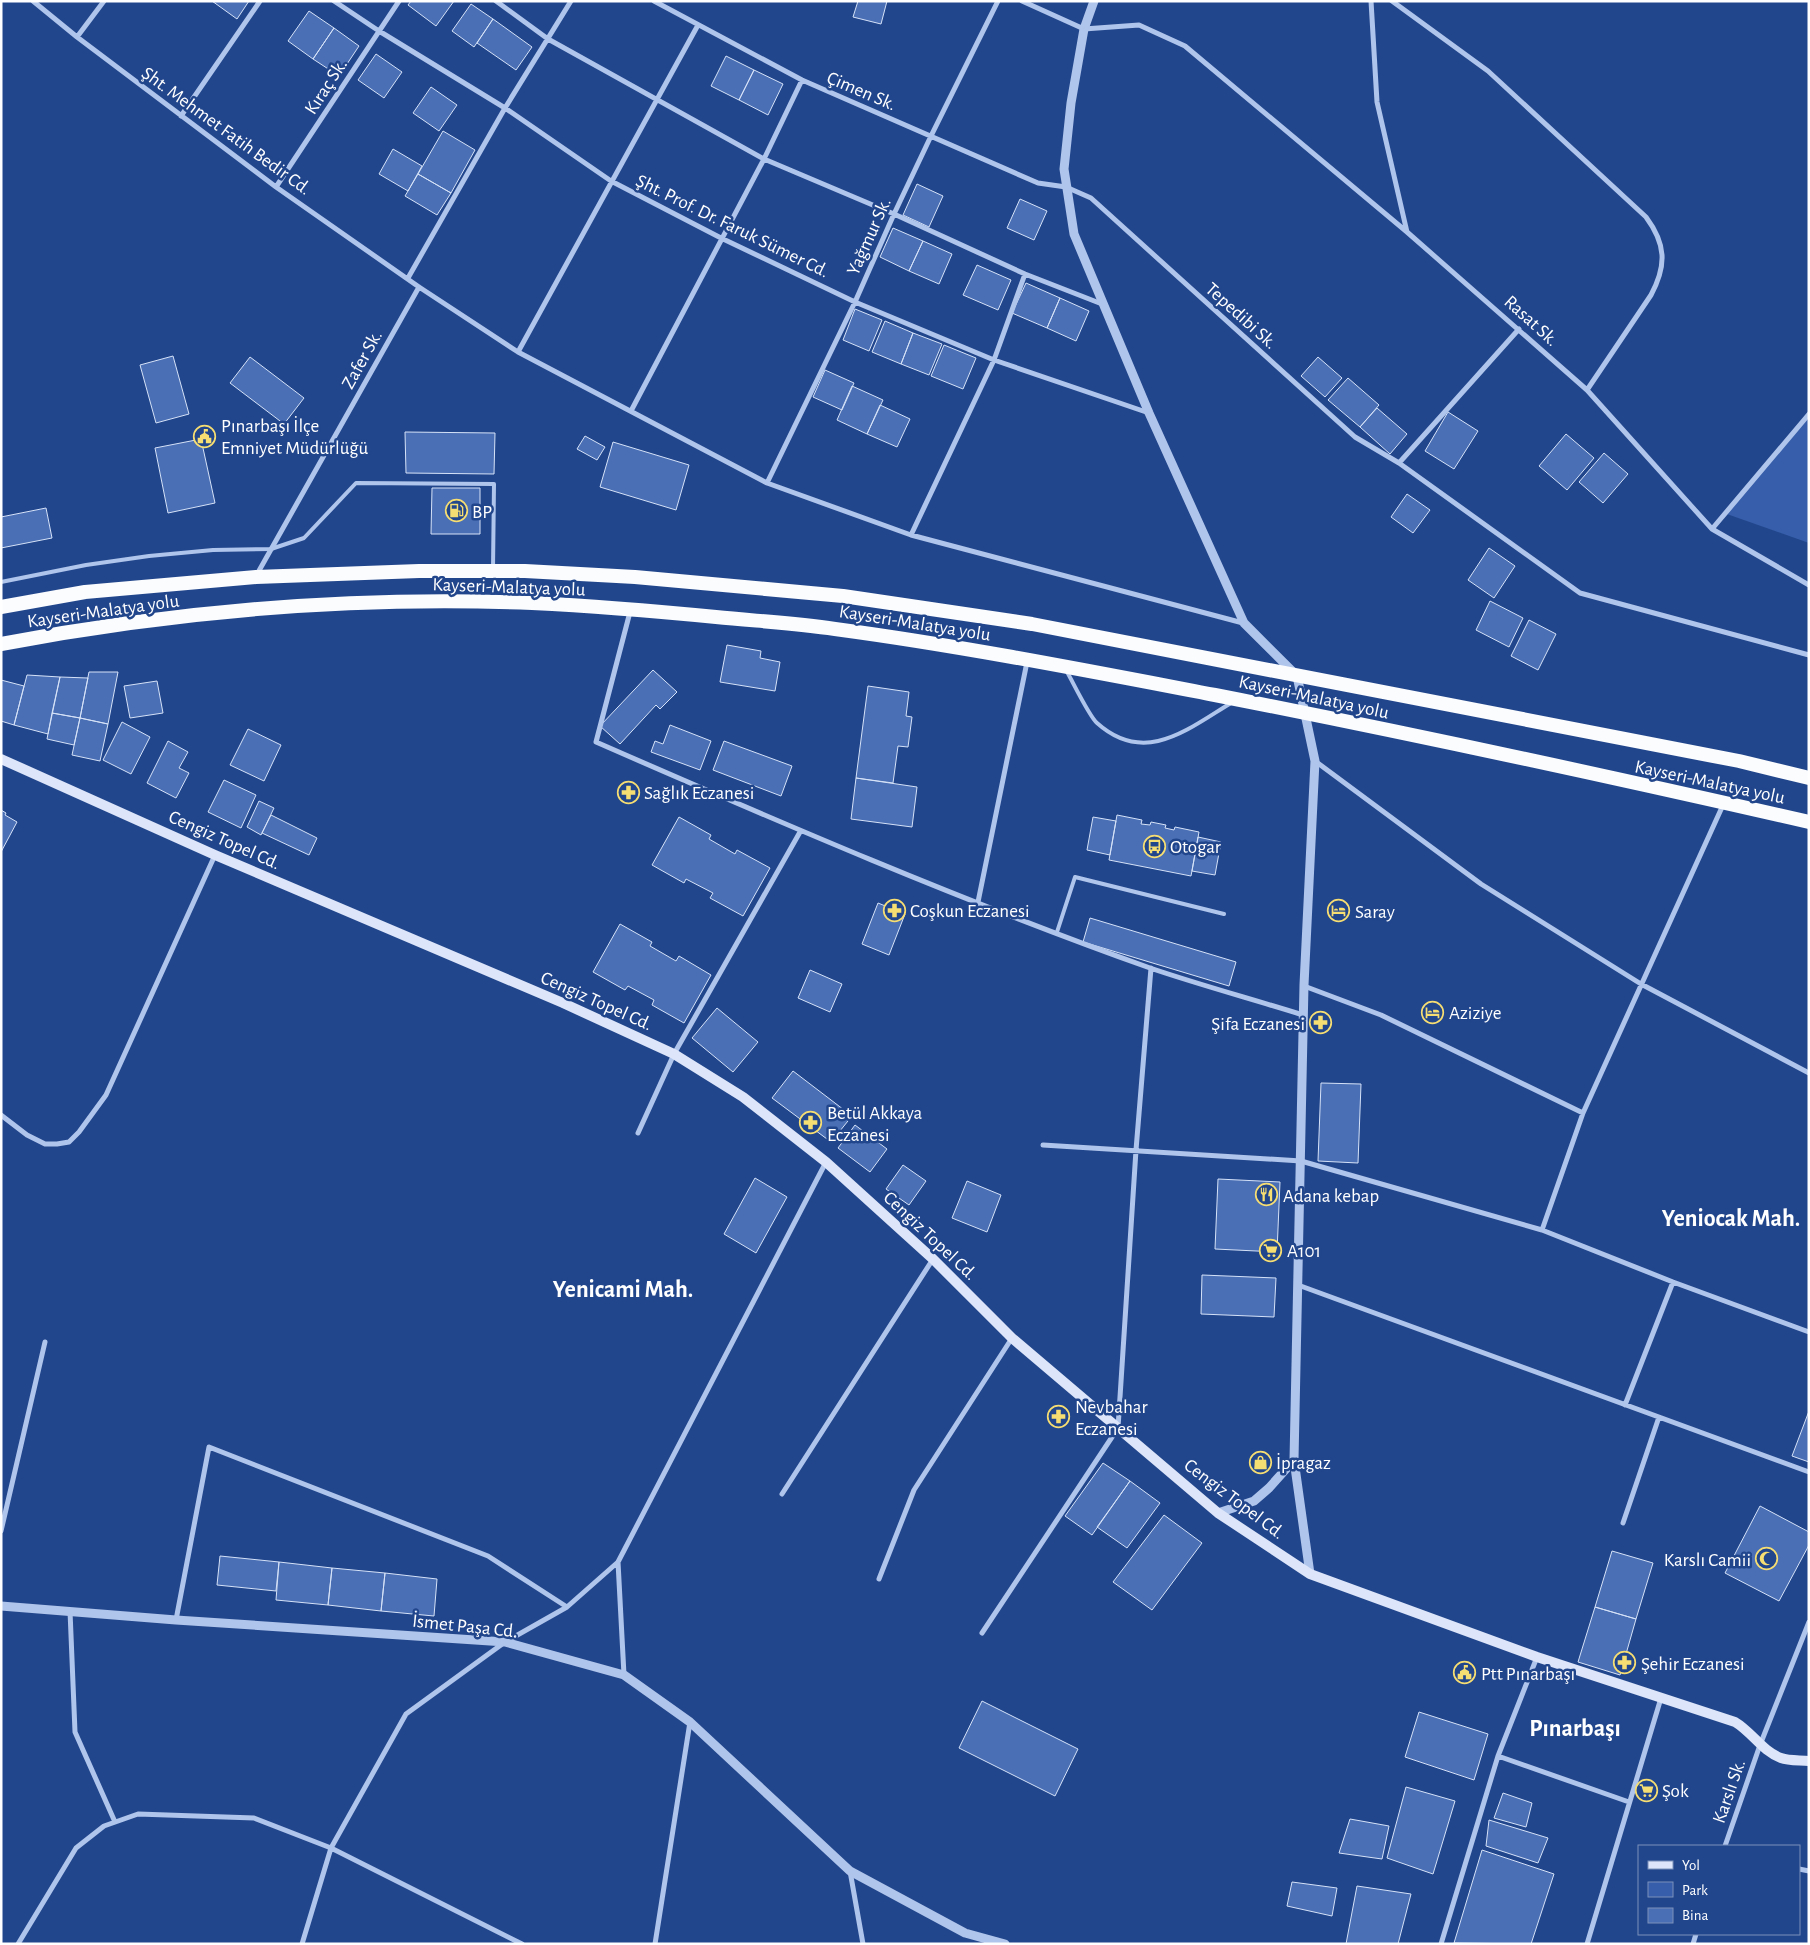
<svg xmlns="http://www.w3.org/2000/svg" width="1810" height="1945" font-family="'Alegreya Sans',sans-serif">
  <rect width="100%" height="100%" fill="#22468c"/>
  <path fill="#365eaa" d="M1809 414V543L1724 513Z"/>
  <path fill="#4b6fb4" stroke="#d5e2f8" d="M212 1H249L237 19Z
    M411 1H454L436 26 408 5Z
    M858 1H887L881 24 853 17Z
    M471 4 493 19 474 47 452 31Z
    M309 11 334 28 313 59 288 41Z
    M493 19 532 47 516 70 477 43Z
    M334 28 359 46 339 76 313 59Z
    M376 54 402 72 384 98 358 80Z
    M726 56 754 70 739 100 711 86Z
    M754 70 783 84 768 115 739 100Z
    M431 87 457 105 439 131 413 113Z
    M443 131 475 150 451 193 418 174Z
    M393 149 422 166 408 191 379 174Z
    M418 174 451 193 437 215 405 196Z
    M917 184 943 196 929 227 903 215Z
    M1020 199 1047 211 1034 240 1007 228Z
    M893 228 923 241 909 271 880 257Z
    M923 241 952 254 939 284 909 271Z
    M977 265 1011 280 998 310 963 295Z
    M1026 283 1060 298 1047 328 1012 313Z
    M1060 298 1089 311 1076 341 1047 328Z
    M855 309 882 320 869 351 843 340Z
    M885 321 913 333 901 364 872 352Z
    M913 333 942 344 929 375 901 364Z
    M944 345 976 358 963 389 931 376Z
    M173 356 189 414 156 423 140 365Z
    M250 357 304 398 284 424 230 383Z
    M1318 357 1342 378 1325 397 1301 376Z
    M825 370 854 383 842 410 813 397Z
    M1348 378 1379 405 1360 427 1328 400Z
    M852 386 883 400 867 434 837 420Z
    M880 405 910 419 897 447 867 434Z
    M1377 408 1407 434 1390 454 1360 427Z
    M1448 412 1478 431 1454 469 1425 451Z
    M405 432 495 433 494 474 406 473Z
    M1566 434 1594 458 1567 490 1539 466Z
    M585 436 605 447 597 460 577 449Z
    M201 439 215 503 168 513 155 448Z
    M613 442 689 465 676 510 600 487Z
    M1604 453 1628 474 1603 503 1579 482Z
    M432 488H480V534H431Z
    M1407 494 1430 510 1413 533 1391 517Z
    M46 508 52 538 1 548V517Z
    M1489 548 1515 566 1494 598 1468 580Z
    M1490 601 1523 618 1509 647 1476 630Z
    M1529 620 1556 634 1538 670 1511 656Z
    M727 645 761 651 760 658 780 662 775 691 720 682Z
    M653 670 677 692 660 709 656 705 620 744 600 726Z
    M89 672H118L108 724 80 718Z
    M27 675 60 677 48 734 14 725Z
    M60 677 88 678 80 718 52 713Z
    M1 680 24 686 14 725 1 721Z
    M157 681 163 713 130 718 124 686Z
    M868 686 909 692 906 716 912 717 908 747 898 746 893 783 856 778Z
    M52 713 80 718 74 745 47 739Z
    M80 718 108 724 100 761 72 755Z
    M122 722 150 737 131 774 103 760Z
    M670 725 711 741 700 770 651 752 655 741 663 744Z
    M248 729 281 745 264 781 230 765Z
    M168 741 188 752 179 768 189 773 176 798 147 783Z
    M724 741 792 766 781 796 713 770Z
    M856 778 917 787 912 827 851 819Z
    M224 780 256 795 241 828 208 812Z
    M259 801 274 808 261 835 247 827Z
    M1 810 6 813 5 815 17 822 1 852Z
    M271 815 317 838 309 855 262 833Z
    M1117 815 1142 820 1141 824 1150 825 1151 822 1166 825 1165 828 1174 830 1175 827 1199 832 1191 876 1109 860Z
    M679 817 711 835 709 839 735 854 737 850 770 868 743 916 710 898 713 893 686 879 684 883 652 865Z
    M1093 817 1116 821 1110 855 1087 850Z
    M1198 837 1221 842 1215 875 1192 871Z
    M878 903 905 914 889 955 862 944Z
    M1090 918 1236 962 1229 986 1083 942Z
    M620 924 652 942 650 946 676 961 679 956 711 975 684 1023 652 1005 654 1000 628 986 625 990 593 972Z
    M810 970 842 984 830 1012 798 998Z
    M717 1008 758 1042 733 1072 692 1038Z
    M793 1071 852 1116 831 1142 772 1098Z
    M1321 1083 1361 1084 1358 1163 1318 1161Z
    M855 1125 887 1149 870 1172 838 1148Z
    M903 1165 926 1181 909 1205 886 1189Z
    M755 1178 787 1197 756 1253 724 1234Z
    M1218 1179 1280 1182 1277 1252 1215 1249Z
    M967 1181 1001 1195 987 1232 952 1218Z
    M1202 1275 1276 1278 1274 1317 1201 1314Z
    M1809 1411V1462L1792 1456Z
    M1103 1463 1130 1481 1092 1535 1065 1516Z
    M1130 1481 1160 1503 1127 1548 1097 1527Z
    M1760 1506 1809 1532V1545L1779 1601 1725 1573Z
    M1164 1515 1202 1543 1152 1610 1113 1582Z
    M1612 1551 1653 1563 1636 1619 1595 1607Z
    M220 1556 279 1562 276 1591 217 1585Z
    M279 1562 332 1568 328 1605 276 1600Z
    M332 1568 385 1573 381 1611 328 1605Z
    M385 1573 437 1579 434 1616 381 1611Z
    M1595 1607 1636 1619 1620 1675 1578 1662Z
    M982 1701 1078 1749 1055 1796 959 1748Z
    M1419 1712 1488 1734 1474 1780 1405 1757Z
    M1406 1787 1455 1801 1433 1874 1387 1858Z
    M1503 1793 1532 1803 1526 1827 1494 1818Z
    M1350 1819 1389 1826 1382 1859 1339 1853Z
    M1489 1820 1548 1838 1538 1863 1486 1846Z
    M1482 1850 1554 1874 1531 1944 1454 1943Z
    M1292 1882 1337 1888 1332 1916 1287 1906Z
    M1357 1886 1411 1894 1398 1944H1346Z"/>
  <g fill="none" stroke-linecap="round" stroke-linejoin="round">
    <path stroke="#b0c5eb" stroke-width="4" d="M1 582 86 565 149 556 213 550 271 549 304 538 356 483 494 484 493 569
      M1066 670C1073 682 1089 716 1097 723 1145 766 1188 729 1231 703
      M1057 932 1075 877 1224 914"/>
    <path stroke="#b0c5eb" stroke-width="5" d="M33 1 77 37 276 187 419 287 518 352 767 483 911 535 1243 623
      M334 1 379 31 505 108 611 181 721 238 855 302 994 360 1149 413
      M496 1 548 39 764 159 894 214 1025 274 1102 304
      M654 1 802 80 1038 183 1066 187 1091 198 1355 437 1399 463 1580 593 1809 655
      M1022 1 1084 29 1139 25 1185 46 1407 232
      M1371 1 1377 102 1407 232 1587 390 1712 529 1809 585
      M1392 1 1488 71 1646 217C1666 244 1667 265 1651 295L1587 390
      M77 37 104 1
      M181 116 260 1
      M276 187 399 1
      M408 278 505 108 571 1
      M518 352 698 25
      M631 411 764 159 802 80
      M1399 463 1519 329
      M767 483 855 302 894 214 931 136 998 1
      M1712 529 1809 414
      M911 535 994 360 1025 274
      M256 576 419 287
      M630 612 596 742C779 822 962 901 1150 968 1200 985 1252 999 1303 1015
      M1315 761 1481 884 1641 984 1809 1073
      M978 902 1027 662
      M1304 986 1381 1015 1583 1113
      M1 1115 27 1135 45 1144H57L69 1142 79 1132 106 1095 215 855
      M638 1133 674 1054 800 832
      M1043 1145 1301 1161 1542 1230 1673 1282 1809 1332
      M1542 1230 1583 1113 1723 805
      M1298 1285 1809 1472
      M1625 1405 1673 1282
      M782 1494 933 1259
      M1623 1523 1659 1417
      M1 1531 45 1342
      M618 1562 624 1675
      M879 1579 914 1490 1012 1338
      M70 1611 75 1732 115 1822
      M176 1620 209 1447 488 1556 567 1607
      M982 1633 1118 1428 1136 1150 1151 968
      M1498 1756 1629 1802
      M1725 1846 1760 1745 1809 1622
      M1799 1869 1809 1871
      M850 1871 863 1944
      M18 1944 76 1848 104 1826 138 1814 254 1818 331 1848 522 1944
      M302 1944 331 1848 406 1714 505 1642 567 1607 618 1562 826 1162
      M655 1944 690 1722
      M1441 1944 1498 1756 1537 1657
      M1587 1944 1661 1698
      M1693 1944 1696 1934"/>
    <path stroke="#b0c5eb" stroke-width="9" d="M1094 1 1084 29 1071 103 1064 169 1074 234 1149 413 1244 623 1297 676 1315 761 1304 985 1294 1460 1310 1574
      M1218 1513 1254 1501 1269 1488 1294 1460
      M1 1606 176 1620 505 1642 624 1675 690 1722 850 1871 965 1933 1005 1944"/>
    <path stroke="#dce5f9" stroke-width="10" d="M1 759 215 855 563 1003 674 1054 743 1097 826 1162 933 1259 1012 1338 1218 1513 1310 1574 1537 1657 1735 1722C1752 1732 1762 1751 1781 1758 1789 1761 1800 1760 1809 1761"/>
    <path stroke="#fafcfe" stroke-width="14" d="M1 607 85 592 256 577 419 571H525L635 577 843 596 1032 624 1739 761 1809 778
      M1 644C175 611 355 596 532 603 593 606 654 611 716 617 755 621 795 623 835 629 962 646 1089 671 1215 695 1414 734 1612 777 1809 822"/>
  </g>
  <defs>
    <symbol id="civic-ring" viewBox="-11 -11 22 22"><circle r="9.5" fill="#22468c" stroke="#f7de72" stroke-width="1.5"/><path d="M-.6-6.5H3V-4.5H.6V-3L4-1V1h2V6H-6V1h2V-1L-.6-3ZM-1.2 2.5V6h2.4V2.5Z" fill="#f7de72"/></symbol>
    <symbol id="fuel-ring" viewBox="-11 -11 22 22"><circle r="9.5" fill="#22468c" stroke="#f7de72" stroke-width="1.5"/><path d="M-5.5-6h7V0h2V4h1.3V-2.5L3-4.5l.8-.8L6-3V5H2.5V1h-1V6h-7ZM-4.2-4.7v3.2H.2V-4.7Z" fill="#f7de72"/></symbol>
    <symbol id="pharmacy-ring" viewBox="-11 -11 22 22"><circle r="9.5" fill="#22468c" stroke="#f7de72" stroke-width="1.5"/><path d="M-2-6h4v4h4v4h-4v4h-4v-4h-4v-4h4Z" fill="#f7de72"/></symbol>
    <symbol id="bus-ring" viewBox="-11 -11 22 22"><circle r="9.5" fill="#22468c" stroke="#f7de72" stroke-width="1.5"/><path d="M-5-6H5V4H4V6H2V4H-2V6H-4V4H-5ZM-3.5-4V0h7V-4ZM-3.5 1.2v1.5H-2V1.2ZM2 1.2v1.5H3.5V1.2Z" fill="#f7de72"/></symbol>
    <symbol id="hotel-ring" viewBox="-11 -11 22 22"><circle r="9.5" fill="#22468c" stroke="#f7de72" stroke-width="1.5"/><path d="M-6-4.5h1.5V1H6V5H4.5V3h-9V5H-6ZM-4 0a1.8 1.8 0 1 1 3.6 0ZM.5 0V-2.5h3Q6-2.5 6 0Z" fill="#f7de72"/></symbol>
    <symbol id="restaurant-ring" viewBox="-11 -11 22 22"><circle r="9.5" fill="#22468c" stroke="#f7de72" stroke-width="1.5"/><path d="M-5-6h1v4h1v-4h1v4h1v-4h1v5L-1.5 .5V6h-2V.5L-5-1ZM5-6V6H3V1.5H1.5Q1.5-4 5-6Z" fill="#f7de72"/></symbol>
    <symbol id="supermarket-ring" viewBox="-11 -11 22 22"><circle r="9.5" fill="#22468c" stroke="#f7de72" stroke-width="1.5"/><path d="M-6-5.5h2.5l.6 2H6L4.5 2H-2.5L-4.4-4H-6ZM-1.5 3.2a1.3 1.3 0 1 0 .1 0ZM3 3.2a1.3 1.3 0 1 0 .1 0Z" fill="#f7de72"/></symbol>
    <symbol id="shop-ring" viewBox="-11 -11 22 22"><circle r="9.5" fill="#22468c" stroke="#f7de72" stroke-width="1.5"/><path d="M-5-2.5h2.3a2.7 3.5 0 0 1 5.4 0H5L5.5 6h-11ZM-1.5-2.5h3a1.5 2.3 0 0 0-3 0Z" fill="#f7de72"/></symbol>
    <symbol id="mosque-ring" viewBox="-11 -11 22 22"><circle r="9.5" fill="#22468c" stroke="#f7de72" stroke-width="1.5"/><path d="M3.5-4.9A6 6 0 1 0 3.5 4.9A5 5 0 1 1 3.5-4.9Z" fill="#f7de72"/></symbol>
  </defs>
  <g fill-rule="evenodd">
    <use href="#civic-ring" x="192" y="424" width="25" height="25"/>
    <use href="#fuel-ring" x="444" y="498" width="25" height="25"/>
    <use href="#pharmacy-ring" x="616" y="780" width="25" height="25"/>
    <use href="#bus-ring" x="1142" y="834" width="25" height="25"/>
    <use href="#pharmacy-ring" x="882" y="898" width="25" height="25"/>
    <use href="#hotel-ring" x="1326" y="898" width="25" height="25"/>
    <use href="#hotel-ring" x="1420" y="1000" width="25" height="25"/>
    <use href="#pharmacy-ring" x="1308" y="1010" width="25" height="25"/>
    <use href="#pharmacy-ring" x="798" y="1110" width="25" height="25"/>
    <use href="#restaurant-ring" x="1254" y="1182" width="25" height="25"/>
    <use href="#supermarket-ring" x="1258" y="1238" width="25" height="25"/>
    <use href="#pharmacy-ring" x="1046" y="1404" width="25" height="25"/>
    <use href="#shop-ring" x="1248" y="1450" width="25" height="25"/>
    <use href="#mosque-ring" x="1754" y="1546" width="25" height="25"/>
    <use href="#pharmacy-ring" x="1612" y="1650" width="25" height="25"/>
    <use href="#civic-ring" x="1452" y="1660" width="25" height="25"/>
    <use href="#supermarket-ring" x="1634" y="1778" width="25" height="25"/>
  </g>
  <g text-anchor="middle" stroke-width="5" stroke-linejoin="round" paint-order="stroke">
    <g font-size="19" fill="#fff" stroke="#22468c">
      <text transform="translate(325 86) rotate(-57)" y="7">Kıraç Sk.</text>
      <text transform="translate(862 90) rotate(23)" y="7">Çimen Sk.</text>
      <text transform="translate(227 130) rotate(36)" y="7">Şht. Mehmet Fatih Bedir Cd.</text>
      <text transform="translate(733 225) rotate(26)" y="7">Şht. Prof. Dr. Faruk Sümer Cd.</text>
      <text transform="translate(868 236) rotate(-66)" y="7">Yağmur Sk.</text>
      <text transform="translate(1242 315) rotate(42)" y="7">Tepedibi Sk.</text>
      <text transform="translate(1532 320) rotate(42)" y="7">Rasat Sk.</text>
      <text transform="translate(361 359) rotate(-61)" y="7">Zafer Sk.</text>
      <text transform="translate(509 586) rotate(2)" y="7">Kayseri-Malatya yolu</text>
      <text transform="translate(103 610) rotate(-8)" y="7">Kayseri-Malatya yolu</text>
      <text transform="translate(915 622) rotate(9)" y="7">Kayseri-Malatya yolu</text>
      <text transform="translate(1314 696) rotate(12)" y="7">Kayseri-Malatya yolu</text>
      <text transform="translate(1710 781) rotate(12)" y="7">Kayseri-Malatya yolu</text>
      <text transform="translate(225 839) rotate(24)" y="7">Cengiz Topel Cd.</text>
      <text transform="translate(597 1000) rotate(24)" y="7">Cengiz Topel Cd.</text>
      <text transform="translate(931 1235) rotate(43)" y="7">Cengiz Topel Cd.</text>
      <text transform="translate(1235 1498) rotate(37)" y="7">Cengiz Topel Cd.</text>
      <text transform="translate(465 1625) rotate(6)" y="7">İsmet Paşa Cd.</text>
      <text transform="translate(1728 1791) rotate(-71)" y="7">Karslı Sk.</text>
    </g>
    <g font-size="19" fill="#fff" stroke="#22468c" text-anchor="start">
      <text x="221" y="432">Pınarbaşı İlçe<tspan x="221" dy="22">Emniyet Müdürlüğü</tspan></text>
      <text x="472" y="518">BP</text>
      <text x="644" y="799">Sağlık Eczanesi</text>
      <text x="1170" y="853">Otogar</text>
      <text x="910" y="917">Coşkun Eczanesi</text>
      <text x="1355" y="918">Saray</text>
      <text x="1449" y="1019">Aziziye</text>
      <text x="1305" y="1030" text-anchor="end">Şifa Eczanesi</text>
      <text x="827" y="1119">Betül Akkaya<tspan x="827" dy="22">Eczanesi</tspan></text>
      <text x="1283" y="1202">Adana kebap</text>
      <text x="1287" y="1257">A101</text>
      <text x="1075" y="1413">Nevbahar<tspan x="1075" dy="22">Eczanesi</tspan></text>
      <text x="1276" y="1469">İpragaz</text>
      <text x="1751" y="1566" text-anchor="end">Karslı Camii</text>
      <text x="1641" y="1670">Şehir Eczanesi</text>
      <text x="1481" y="1680">Ptt Pınarbaşı</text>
      <text x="1662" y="1797">Şok</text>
    </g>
    <g font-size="24" font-weight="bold" fill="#fff" stroke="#22468c">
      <text x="1731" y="1226">Yeniocak Mah.</text>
      <text x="623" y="1297">Yenicami Mah.</text>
      <text x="1575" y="1736">Pınarbaşı</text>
    </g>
  </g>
  <rect width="1810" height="1945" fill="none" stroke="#ffffff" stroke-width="5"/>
  <rect x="1638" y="1845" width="162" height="90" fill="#22468c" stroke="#7a90ba"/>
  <rect x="1648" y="1861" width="25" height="8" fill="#dce5f9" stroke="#7a90ba"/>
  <text x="1682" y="1870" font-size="15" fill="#ffffff">Yol</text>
  <rect x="1648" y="1882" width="25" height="15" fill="#365eaa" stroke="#7a90ba"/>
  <text x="1682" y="1895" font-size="15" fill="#ffffff">Park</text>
  <rect x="1648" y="1908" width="25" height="15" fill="#4b6fb4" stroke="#7a90ba"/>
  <text x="1682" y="1920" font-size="15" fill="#ffffff">Bina</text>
</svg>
